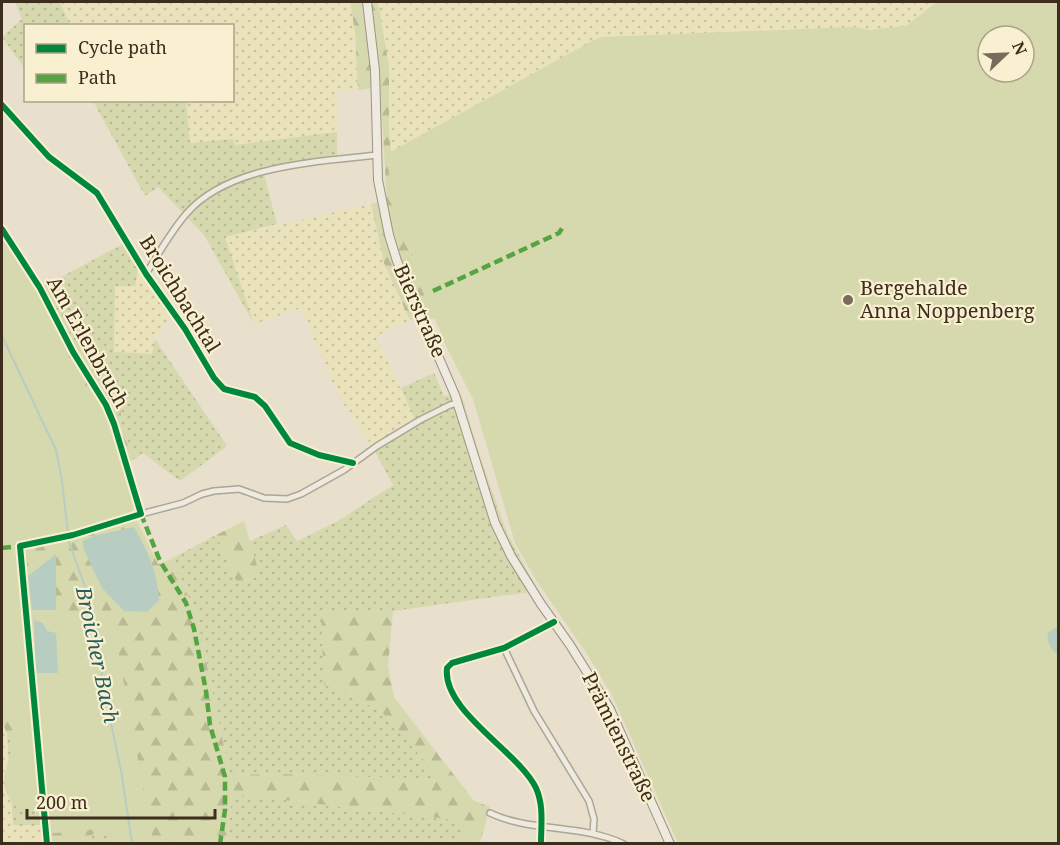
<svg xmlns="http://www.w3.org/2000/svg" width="1060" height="845" font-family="'Noto Serif',serif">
  <defs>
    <pattern id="farmland-dots" width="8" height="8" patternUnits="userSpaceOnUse" patternTransform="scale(1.5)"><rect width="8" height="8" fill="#e9e2bb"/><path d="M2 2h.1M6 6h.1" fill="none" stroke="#c9c2a0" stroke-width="1.8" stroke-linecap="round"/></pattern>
    <pattern id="grass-dots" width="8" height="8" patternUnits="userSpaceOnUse" patternTransform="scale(1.5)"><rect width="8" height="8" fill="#d6d8ad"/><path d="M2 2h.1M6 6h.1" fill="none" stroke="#b9ba94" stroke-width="1.8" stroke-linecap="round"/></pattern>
    <pattern id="forest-firs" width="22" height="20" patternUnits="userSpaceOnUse" patternTransform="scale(1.5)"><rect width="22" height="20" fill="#d6d8ad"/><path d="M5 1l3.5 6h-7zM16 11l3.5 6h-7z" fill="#b9ba94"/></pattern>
  </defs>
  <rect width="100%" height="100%" fill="#e8e0cc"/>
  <path fill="url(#farmland-dots)" d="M60 2H350L355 31 358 90 337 91V132L234 145 233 139 190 143 186 101 232 100V26L70 25Z
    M378 2H1004L422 289 397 216 389 130V67Z
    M371 204 384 263 410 320 376 336 415 420 372 446 339 397 301 308 254 324 225 237Z
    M138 269 170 318 155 339 152 354 114 353 115 286H135Z
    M2 722 7 734 13 824 41 825 42 843H2Z"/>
  <path fill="url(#grass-dots)" d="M15 2H60L70 25 26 26 25 69 2 37 22 19Z
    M93 101H186L190 143 233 139 235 145 337 132V155L262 167 277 224 225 237 254 324 204 235 158 187 145 196Z
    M2 240 35 291 123 244 138 269 135 286H115L114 352 152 354 155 339 227 446 180 481 143 453 133 460 122 429 120 401 106 380 95 374 83 355 101 408 109 421 122 464 132 511 76 537Z
    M434 373 444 396 461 394 479 453 507 533 538 591 393 611 321 614 325 684 380 710 442 780 282 774 230 775 196 613 171 559 216 535 237 582 259 576 250 541 286 525 297 541 338 521 393 485 372 446 415 420 401 388Z
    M7 734 15 752 16 778 40 809 41 825H13Z
    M232 794 466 821 460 843 227 844Z
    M110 827 112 843H74Z"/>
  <path fill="url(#forest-firs)" fill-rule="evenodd" d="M350 2H378L389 67V130L397 216 435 319 410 320 384 263 371 204 387 201 380 87 358 90 355 31Z
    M2 332 77 536 132 511 158 564 171 559 196 613 230 775 282 774 441 780 380 710 324 684 321 613 393 611 388 666 394 697 474 801 490 807 480 843H460L465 821 232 794 227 843H112L109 827 74 843H42L40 809 16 778 15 752 2 722ZM56 555V610H32Z
    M82 354 95 374 106 380 120 401 122 429 133 460 122 464 109 421 101 408 78 377Z
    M244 521 260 576 237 582 216 535Z"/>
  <path fill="#d6d8ad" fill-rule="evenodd" d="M937 2H1058V843H678L612 695 587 654 536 580 515 543 473 399 441 336 442 335 416 277 413 257 409 247 401 237 391 194 387 154 592 41 602 37 854 27 869 30 906 26ZM988 36H1024V72H988Z
    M2 235 50 315 78 377 102 408 108 421 134 505 133 510 127 514 75 532 76 537 26 551 31 610H56L113 622 153 843H112L109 828 44 834 41 810 20 812C0 787 1 784 11 754L20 751 17 725 2 708Z"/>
  <path fill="#b8cdc2" d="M134 527C147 550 158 573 159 600L147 612 124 611 102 588 83 548V541L94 536Z
    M56 554V610H32L28 576Z
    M34 620 43 623 47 631 56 633 58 673H36Z
    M1058 626V655C1051 649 1046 643 1048 633Z"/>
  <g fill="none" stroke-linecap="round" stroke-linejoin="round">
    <path stroke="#b8cdc2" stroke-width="2" d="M2 336 56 450 62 481 69 542 90 601 104 689 122 776 132 844"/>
    <defs>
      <path id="street" d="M2 105 49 157 97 193 146 274 185 329 214 378 224 389 255 397 265 406 290 443 319 455 353 463
        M2 229 40 288 73 352 106 405 114 424 141 514
        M146 274C159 253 171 231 187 213 229 165 317 162 377 155
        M504 648 534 711 589 801 594 819 593 833
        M490 813C529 832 582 824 624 844
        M47 844 20 546 73 535 141 514 183 503 202 494 214 491 239 489 264 498 287 499 301 494 344 470 377 446 420 420 450 405 458 403
        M541 844C541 824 544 806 536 788 519 752 442 711 447 668L452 663 504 648 554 622"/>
      <path id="secondary" d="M367 2 375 70 378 180 389 235 397 261 455 395 495 523 511 556 541 604 570 645 610 709 670 844"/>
    </defs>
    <use href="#street" stroke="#ada595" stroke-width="8"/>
    <use href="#secondary" stroke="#9c9485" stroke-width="10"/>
    <use href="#street" stroke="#eeeadf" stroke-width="5"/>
    <use href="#secondary" stroke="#eeeadf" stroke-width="8"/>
    <path stroke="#54a441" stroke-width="4.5" stroke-dasharray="9 4.5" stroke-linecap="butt" d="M433 291 559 233 563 227
      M141 514 160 561 186 603 194 629 206 691 210 725 225 777V810L220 844
      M2 548 20 546"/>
    <defs>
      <path id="cycleway" d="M2 105 49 157 97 193 146 274 185 329 214 378 224 389 255 397 265 406 290 443 319 455 353 463
        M2 229 40 288 73 352 106 405 114 424 141 514 73 535 20 546 47 844
        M541 844C541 824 544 806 536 788 519 752 442 711 447 668L452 663 504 648 554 622"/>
    </defs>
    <use href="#cycleway" stroke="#f9f0d1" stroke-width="10"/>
    <use href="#cycleway" stroke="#00873e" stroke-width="6"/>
  </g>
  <circle fill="#786c5a" stroke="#f9f0d1" stroke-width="2" cx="848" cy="300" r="6"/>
  <g text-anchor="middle" stroke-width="4.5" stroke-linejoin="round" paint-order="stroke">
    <g font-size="20" fill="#3c2d1c" stroke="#f9f0d1" text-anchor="start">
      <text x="860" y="295">Bergehalde<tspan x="860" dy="23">Anna Noppenberg</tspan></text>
    </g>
    <g font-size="20" fill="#3c2d1c" stroke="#f9f0d1">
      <text transform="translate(180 294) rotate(58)" y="7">Broichbachtal</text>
      <text transform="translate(420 311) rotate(66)" y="7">Bierstraße</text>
      <text transform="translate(88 342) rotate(61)" y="7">Am Erlenbruch</text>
      <text transform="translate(619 737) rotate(64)" y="7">Prämienstraße</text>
    </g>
    <g font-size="21" font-style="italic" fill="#2a5e5d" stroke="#f9f0d1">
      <text transform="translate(97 655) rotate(78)" y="7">Broicher Bach</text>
    </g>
  </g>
  <rect width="1060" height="845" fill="none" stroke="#3c2d1c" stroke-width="6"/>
  <rect x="24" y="24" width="210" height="78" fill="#f9f0d1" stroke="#ada289" stroke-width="1.5"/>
  <rect x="36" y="44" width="30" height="9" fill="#00873e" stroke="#ada289" stroke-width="1.5"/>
  <text x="78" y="54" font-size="18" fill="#3c2d1c">Cycle path</text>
  <rect x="36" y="74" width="30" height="9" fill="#54a441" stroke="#ada289" stroke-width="1.5"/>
  <text x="78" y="84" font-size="18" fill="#3c2d1c">Path</text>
  <g transform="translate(1006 54) rotate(67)"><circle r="28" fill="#f9f0d1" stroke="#ada289" stroke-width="1.5"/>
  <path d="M0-4.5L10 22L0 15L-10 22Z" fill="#786c5a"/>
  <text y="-9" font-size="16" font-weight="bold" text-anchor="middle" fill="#3c2d1c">N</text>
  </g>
  <path d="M27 809v9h188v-9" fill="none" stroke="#3c2d1c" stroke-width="3"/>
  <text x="36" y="809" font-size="18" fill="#3c2d1c" stroke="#f9f0d1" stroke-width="4.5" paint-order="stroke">200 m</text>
</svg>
